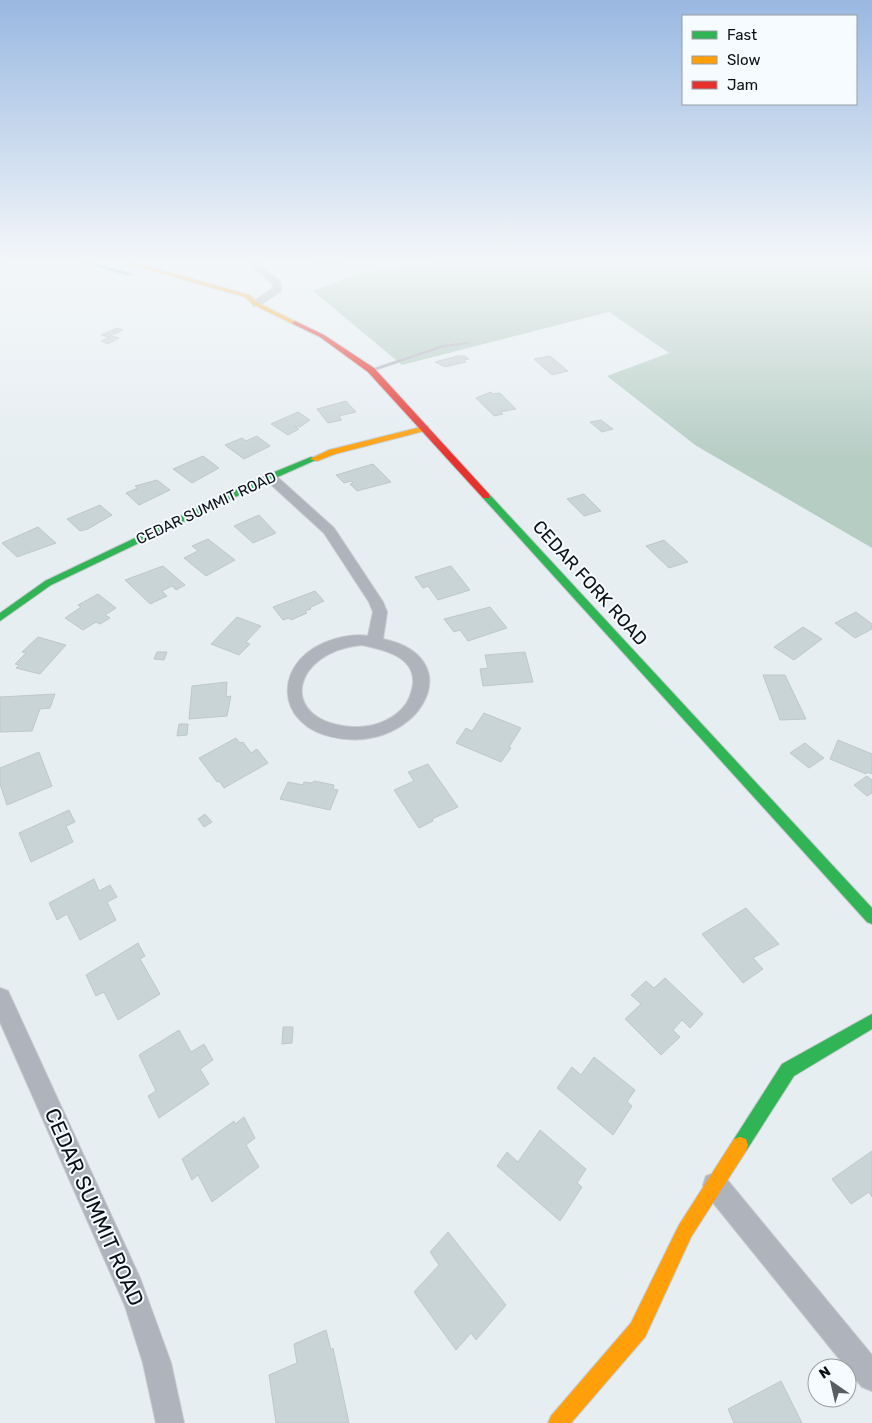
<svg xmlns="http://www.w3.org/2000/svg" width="872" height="1423" font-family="Rubik,sans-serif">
  <rect width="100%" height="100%" fill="#e6eef2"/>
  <path fill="#b6cdc4" d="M462 259H872V548L695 445 607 376 669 353 609 312 402 365 313 291 359 273Z"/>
  <path fill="#c8d4d6" stroke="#c0c7c9" d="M310 259H330L344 264 324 269Z
    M117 328 123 330 108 337 101 335Z
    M111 336 119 338 108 344 101 341Z
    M458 356H465L469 359 464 360 466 362 445 367 435 362Z
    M550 356 568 371 552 375 534 359Z
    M491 392 493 394 500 393 516 409 500 412 503 414 494 416 476 398Z
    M346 401 356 412 339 416 342 420 328 423 317 409Z
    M298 412 310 420 300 427 294 426 299 429 288 435 271 424Z
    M601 420 613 429 602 432 590 422Z
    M257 436 270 446 244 459 225 445 242 438 246 441Z
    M203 456 219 468 192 483 173 469Z
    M373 464 391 482 357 491 350 484 353 483 351 481 344 483 336 475Z
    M157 480 170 490 139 505 126 493 138 488 135 486Z
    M584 494 601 511 584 516 567 499Z
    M100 505 112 515 88 529 80 531 67 519Z
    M259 515 276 533 253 543 234 526Z
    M38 527 56 543 17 557 2 543Z
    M208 539 235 560 206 576 184 558 198 551 192 546Z
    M664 540 688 562 669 568 646 546Z
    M163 566 185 585 176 590 172 586 162 591 167 596 150 604 125 580Z
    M451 566 470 590 438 600 428 586 423 588 415 577Z
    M315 591 324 601 309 608 311 609 305 611 307 613 291 620 289 618 283 620 273 607Z
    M98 594 116 608 105 615 110 618 100 624 96 622 83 630 65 618 81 607 78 605Z
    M490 607 507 628 468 641 460 630 454 632 444 619Z
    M856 612 872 624V629L855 638 835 623Z
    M237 617 261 626 246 642 250 644 239 655 211 644Z
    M803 627 822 639 794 660 774 647Z
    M38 637 66 645 40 674 16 668 19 665 15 664 26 653 22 652Z
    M157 652H167L164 660 154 659Z
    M525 652 533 682 483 686 480 669 488 668 485 655Z
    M763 675H785L806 719 780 720Z
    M227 682 226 697 231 696 227 716 189 719 192 686Z
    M55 694 50 708 40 709 32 731 0 732V697Z
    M484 713 521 728 509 747 511 748 501 762 456 743 466 728 472 731Z
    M179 724H188L187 735 177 736Z
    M236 738 240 743 243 742 251 753 257 749 268 763 224 788 219 781 217 782 199 758Z
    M838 740 872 754V774L867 772 866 774 830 759Z
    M805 743 824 758 809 768 790 753Z
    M39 752 52 786 7 805 0 784V768Z
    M428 764 458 807 432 819 433 821 419 828 394 790 414 781 408 772Z
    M867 776 872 780V793L867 796 854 785Z
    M314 781 334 785 333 789 338 790 330 810 280 799 288 782 303 785 304 782 312 783Z
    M69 810 75 822 66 826 73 842 31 862 19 833Z
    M205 814 212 822 204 827 198 819Z
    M94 879 99 891 110 885 117 897 107 902 116 920 80 940 67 914 57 920 49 903Z
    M746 908 779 944 753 958 763 969 743 983 702 934Z
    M138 943 145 956 140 959 160 994 118 1020 104 992 96 996 86 975Z
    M665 978 703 1014 690 1028 682 1020 673 1030 680 1037 661 1055 625 1019 641 1004 631 995 646 981 654 988Z
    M283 1027H293L292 1043 282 1044Z
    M179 1030 191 1052 204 1044 213 1060 200 1069 209 1084 159 1118 148 1096 156 1091 139 1055Z
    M594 1057 635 1090 627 1102 632 1106 613 1135 557 1088 572 1067 581 1075Z
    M244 1117 255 1138 246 1145 259 1167 212 1202 198 1175 192 1180 182 1159 234 1121 235 1124Z
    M540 1130 586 1169 577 1183 582 1187 560 1221 497 1166 507 1152 518 1162Z
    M872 1151V1197L869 1192 851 1204 832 1179Z
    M448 1232 506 1305 476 1340 471 1333 456 1350 414 1292 439 1265 430 1252Z
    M326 1330 331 1350 333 1348 349 1423H276L269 1375 297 1363 294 1344Z
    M781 1381 802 1423H734L728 1409Z"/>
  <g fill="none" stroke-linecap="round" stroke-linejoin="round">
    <defs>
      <path id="lane" d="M467 342 469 343V344L445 347 373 371 369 370 442 345Z"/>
      <path id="street" d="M242 259H251L280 281 281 291 259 306H253V302L273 288V284Z
        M270 473 274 474 334 528 383 602 387 612 383 639C472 658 419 752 338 738 271 727 272 657 335 639 346 636 357 634 368 636L373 612 369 602 324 533 266 480 264 477ZM362 645C384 650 416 656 413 685 411 694 409 702 402 709 389 722 371 728 353 727 276 722 291 651 362 645Z
        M0 988 8 991 140 1278 171 1363 184 1423H156L143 1363 125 1306 0 1022Z
        M715 1173 724 1176 872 1355V1391L862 1387 706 1194 703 1185 706 1176Z"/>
      <path id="fast" d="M72 259H81L132 274 127 275Z
        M311 457 318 459 273 479 51 585 0 621V613L45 581 267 475Z
        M486 493 489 494 872 908V924L867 922 483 498V494Z
        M872 1014V1029L794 1076 746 1151 740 1153 734 1151 732 1145 734 1139 782 1064Z"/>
      <path id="slow" d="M7 259H15L0 266V262Z
        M112 259H121L249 295 258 303 298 323 293 324 254 305 245 297Z
        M425 426H428V430L335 454 317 461 310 459 329 450Z
        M740 1137 746 1139 748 1145 746 1151 691 1237 645 1337 571 1423H548L551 1416 631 1323 679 1225 734 1139Z"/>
      <path id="jam" d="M295 321 324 335 374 368 489 494V498H483L368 372 320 337 293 324 292 323Z"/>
    </defs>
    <use href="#lane" stroke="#c4cacd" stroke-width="1"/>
    <use href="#street" stroke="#c4cacd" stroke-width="2"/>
    <use href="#fast" stroke="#c4cacd" stroke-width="2"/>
    <use href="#slow" stroke="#c4cacd" stroke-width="2"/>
    <use href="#jam" stroke="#c4cacd" stroke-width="2"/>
    <use href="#lane" fill="#aeb3bc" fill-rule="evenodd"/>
    <use href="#street" fill="#aeb3bc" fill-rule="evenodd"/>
    <use href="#fast" fill="#30b455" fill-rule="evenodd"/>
    <use href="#slow" fill="#ff9f0a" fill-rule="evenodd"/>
    <use href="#jam" fill="#e5322d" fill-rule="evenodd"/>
  </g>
  <linearGradient id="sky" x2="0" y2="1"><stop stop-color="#99b8e1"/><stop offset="0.57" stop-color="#f4f7f9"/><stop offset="1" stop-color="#f4f7f9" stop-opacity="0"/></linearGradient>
  <rect width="872" height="458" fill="url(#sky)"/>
  <g text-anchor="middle" stroke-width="4" stroke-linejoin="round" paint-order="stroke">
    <g font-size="15" fill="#0a1013" stroke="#f5fbff">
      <text transform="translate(206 508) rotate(-25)" y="5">CEDAR SUMMIT ROAD</text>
    </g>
    <g font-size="18" fill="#0a1013" stroke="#f5fbff">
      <text transform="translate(590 583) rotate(48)" y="6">CEDAR FORK ROAD</text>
    </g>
    <g font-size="21" fill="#0a1013" stroke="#f5fbff">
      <text transform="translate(94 1207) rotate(66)" y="7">CEDAR SUMMIT ROAD</text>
    </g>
  </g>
  <rect x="682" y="15" width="175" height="90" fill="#f5fbff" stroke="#979da1"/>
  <rect x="692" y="31" width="25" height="8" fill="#30b455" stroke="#979da1"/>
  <text x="727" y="40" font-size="15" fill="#0a1013">Fast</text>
  <rect x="692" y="56" width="25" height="8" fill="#ff9f0a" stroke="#979da1"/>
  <text x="727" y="65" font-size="15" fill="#0a1013">Slow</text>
  <rect x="692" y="81" width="25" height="8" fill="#e5322d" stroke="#979da1"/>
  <text x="727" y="90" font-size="15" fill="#0a1013">Jam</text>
  <g transform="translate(832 1383) rotate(326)"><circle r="24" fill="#f5fbff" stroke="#979da1"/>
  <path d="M0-4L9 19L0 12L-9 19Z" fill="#575e61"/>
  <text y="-8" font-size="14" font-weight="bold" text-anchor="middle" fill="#0a1013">N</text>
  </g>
</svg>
